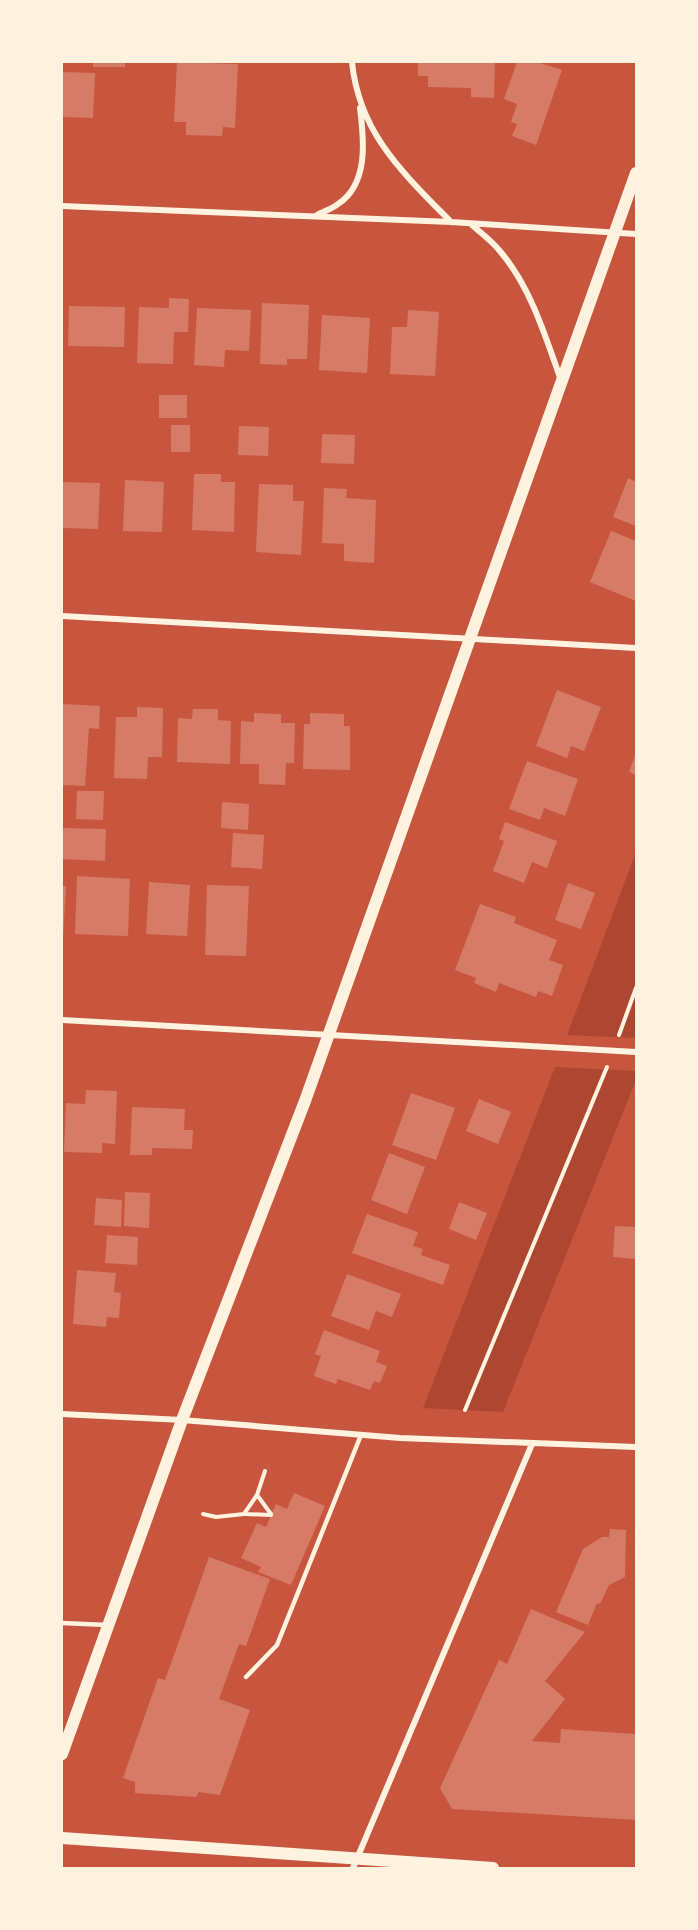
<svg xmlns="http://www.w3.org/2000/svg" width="698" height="1930" font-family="Raleway,sans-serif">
  <rect width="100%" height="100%" fill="#c8553d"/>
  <path fill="#ae4732" d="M636 852V1038L567 1035Z
    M555 1067 636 1071V1080L503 1412 423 1408Z"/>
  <path fill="#d67c66" d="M93 62H125V67H93Z
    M177 62 238 64 235 128 223 127 222 136 186 135V122H174Z
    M418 62H495L494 98 471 97V88L428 87V76H418Z
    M517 62H537L562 70 536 145 512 136 517 124 511 122 517 104 504 99Z
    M62 72 95 73 93 118 62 117Z
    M169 298 189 299 188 332H174L173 364 137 363 139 307 169 308Z
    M262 303 309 305 307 359H287V365L260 364Z
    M69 306 125 307 124 347 68 346Z
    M197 308 251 310 249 351 225 350 224 367 194 365Z
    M408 310 439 312 435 376 390 374 392 327H407Z
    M322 315 370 318 367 373 319 370Z
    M159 395H187V418H159Z
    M171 425H190V452H171Z
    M239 426 269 427 268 456 238 455Z
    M322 434 355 435 354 464 321 463Z
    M194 474H221V482H235L234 532 192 530Z
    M628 478 636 482V526L613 517Z
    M125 480 164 482 162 532 123 531Z
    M62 482 100 483 98 529 62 528Z
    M259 484 293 485V501H304L301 555 256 552Z
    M324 488 347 489 346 498 376 500 374 563 344 561V544L322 543Z
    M611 531 636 541V601L590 582Z
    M557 690 601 707 584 751 571 746 567 758 536 746Z
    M62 704 100 706 99 729 89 728 85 786 62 785Z
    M137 707 163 708 162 757H148L147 779 114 778 116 717H137Z
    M193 709H218V720L231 721 230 764 177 762 178 718 192 719Z
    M254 713 281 714V723H295L294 763H286L285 785 259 784V764H240L241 721 254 722Z
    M310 713 344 714V726H350V770L303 769 304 724H310Z
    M636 753V775L629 772Z
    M527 761 578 779 565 816 544 808 540 820 509 809Z
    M77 791H104L103 820 76 819Z
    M222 802 249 804 248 830 221 828Z
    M505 822 557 841 547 868 532 862 524 883 493 871 504 841 499 839Z
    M62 828 106 829 105 861 62 859Z
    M233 833 264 835 262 869 231 867Z
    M77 876 130 879 128 936 75 934Z
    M149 882 190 885 187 936 146 934Z
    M568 883 595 893 581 929 555 920Z
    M207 885 249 886 246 956 205 955Z
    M62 886H66L63 938H62Z
    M480 904 516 917 514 923 557 940 549 960 563 965 552 996 538 991 536 997 499 983 496 992 474 983 476 978 455 970Z
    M86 1090 117 1091 115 1144 102 1143V1153L64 1152 66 1103 85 1104Z
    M411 1093 455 1108 436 1160 392 1145Z
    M479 1099 511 1112 498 1144 466 1131Z
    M132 1107 185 1109 184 1130H193L192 1149 152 1148V1155H130Z
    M389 1153 425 1167 407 1214 371 1200Z
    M125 1192 150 1193 149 1228 124 1226Z
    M96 1198 122 1200 121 1227 94 1225Z
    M459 1202 487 1213 476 1240 449 1229Z
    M367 1214 418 1232 413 1246 423 1249 421 1255 450 1265 443 1285 352 1253Z
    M615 1226 636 1227V1259L613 1257Z
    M107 1235 138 1237 137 1265 105 1263Z
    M77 1270 116 1273 114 1292 121 1293 119 1318 107 1317 106 1327 73 1324Z
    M347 1274 401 1294 392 1317 376 1311 369 1330 331 1316Z
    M324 1330 380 1351 376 1362 387 1366 380 1383 374 1381 370 1390 338 1379 336 1384 314 1376 321 1356 315 1354Z
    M294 1493 325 1506 291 1585 258 1572 261 1567 241 1558 257 1523 266 1527 276 1504 287 1509Z
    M610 1529 626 1530 625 1577 609 1585 600 1604 597 1603 588 1625 556 1612 583 1549 602 1537H609Z
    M209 1557 270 1579 246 1646 239 1644 219 1699 250 1710 220 1795 199 1792 196 1797 135 1793V1782L123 1778 158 1678 165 1680Z
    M531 1609 585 1632 545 1681 565 1699 532 1741 560 1743 561 1729 636 1734V1820L452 1809 440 1788 499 1660 507 1664Z"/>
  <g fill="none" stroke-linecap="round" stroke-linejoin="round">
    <path stroke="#fff3e0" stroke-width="4" d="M619 1035 636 988
      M465 1410 607 1067
      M257 1495 271 1514
      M203 1514 216 1517 244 1514 257 1495 265 1471
      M245 1514 271 1515"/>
    <path stroke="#fff3e0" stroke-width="4.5" d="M62 1623 107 1625
      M246 1677 277 1645 361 1435"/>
    <path stroke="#fff3e0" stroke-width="6" d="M352 62C359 133 403 173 451 222
      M62 206 451 222 636 234
      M317 215C324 211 332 209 338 204 369 184 364 139 360 108
      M472 225C481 233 492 241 499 250 531 287 545 336 561 380
      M62 616 636 648
      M62 1020 636 1052
      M62 1414 182 1420 400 1438 636 1447
      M353 1868 532 1444"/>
    <path stroke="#fff3e0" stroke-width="12" d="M62 1754 182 1420 305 1101 636 173
      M62 1838 493 1868"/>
  </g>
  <rect width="698" height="1930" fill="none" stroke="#fff3e0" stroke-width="126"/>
</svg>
